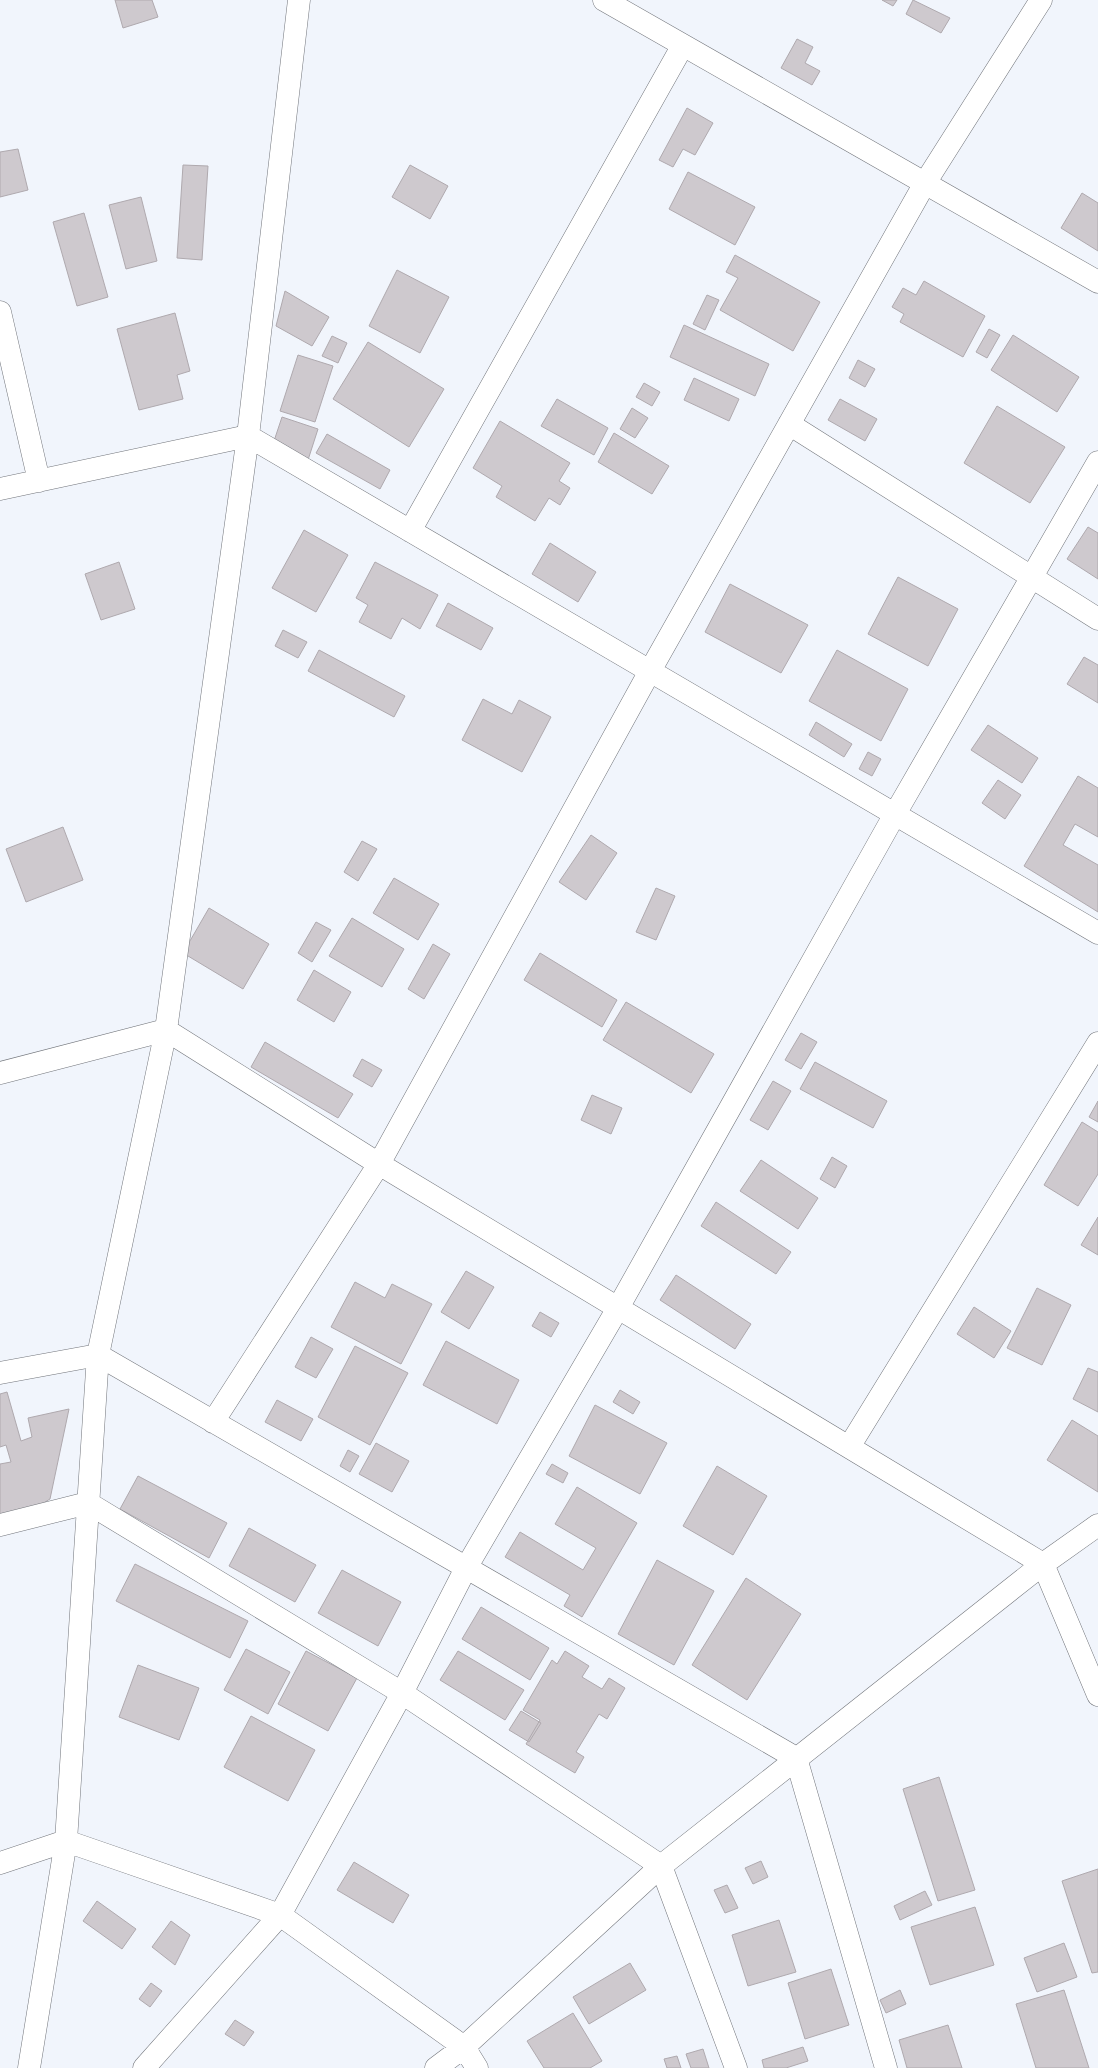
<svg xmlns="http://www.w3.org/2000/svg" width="1098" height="2068" font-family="'Source Sans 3',sans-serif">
  <rect width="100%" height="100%" fill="#f1f5fc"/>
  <path fill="#cec9ce" stroke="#afa9ae" d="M115 0H152L158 17 123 28Z
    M882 0H897L893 6Z
    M913 0 950 18 941 33 906 14Z
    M797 39 813 47 805 63 820 71 812 85 781 68Z
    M687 108 713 123 695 155 683 149 673 167 659 160Z
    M18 149 28 190 0 197V152Z
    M183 165 208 166 202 260 177 258Z
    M410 165 448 186 430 219 392 197Z
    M688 172 755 207 735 245 669 209Z
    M1082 193 1098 203V251L1061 228Z
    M141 197 157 261 126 269 109 205Z
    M84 213 108 297 77 306 53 222Z
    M735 255 820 302 793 351 720 310 738 278 726 272Z
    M397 270 449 297 420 353 369 326Z
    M924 281 985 316 963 357 900 322 904 314 892 307 903 288 916 295Z
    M285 291 329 317 312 346 276 326Z
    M707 295 719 300 705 330 693 324Z
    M175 313 190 371 177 375 183 399 139 410 117 329Z
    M684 325 769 364 755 396 670 357Z
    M989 329 1000 335 987 358 976 352Z
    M1013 335 1079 377 1057 412 991 370Z
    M332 336 347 343 338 363 322 356Z
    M368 342 444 389 409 447 333 399Z
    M298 355 333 366 315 422 280 411Z
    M858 360 875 369 865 387 849 378Z
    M694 378 739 399 729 421 684 400Z
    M644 383 660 392 652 406 636 397Z
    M557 399 608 428 594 455 541 426Z
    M840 399 877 419 865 441 828 420Z
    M997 406 1065 447 1030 503 964 463Z
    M632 408 648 418 635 438 620 429Z
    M282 417 318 429 308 460 272 447Z
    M500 421 570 463 559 481 570 488 560 505 549 498 535 521 496 497 502 486 473 468Z
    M614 433 669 466 652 494 598 462Z
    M327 434 390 470 380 489 316 453Z
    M1088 527 1098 533V579L1067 559Z
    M304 530 348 555 316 612 272 588Z
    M550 543 596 572 578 602 532 574Z
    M119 562 135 609 101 620 85 574Z
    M375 562 438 595 420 629 402 618 391 639 359 622 368 605 356 598Z
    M898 577 958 609 928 666 868 634Z
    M730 584 808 625 781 673 705 632Z
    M448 603 493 628 481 650 436 626Z
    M283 630 307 642 298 658 275 646Z
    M319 650 405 696 394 717 308 671Z
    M837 650 908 689 881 741 809 701Z
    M1084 657 1098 665V703L1067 684Z
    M483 699 512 714 519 700 551 717 522 772 462 740Z
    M816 722 852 744 844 757 809 735Z
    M988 725 1038 758 1022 783 971 750Z
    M868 752 881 759 872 776 859 769Z
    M1078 776 1098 788V837L1075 824 1063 845 1098 865V912L1024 866Z
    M998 780 1021 795 1005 819 982 803Z
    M63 827 83 880 26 902 6 849Z
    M591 835 617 853 586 900 559 882Z
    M362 841 377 849 358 881 344 872Z
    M394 878 439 904 418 940 373 913Z
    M656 888 675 896 656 940 636 932Z
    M209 908 269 944 243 989 183 953Z
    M352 918 404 949 382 987 329 956Z
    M316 922 331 930 312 962 298 953Z
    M433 944 450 954 424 999 408 989Z
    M540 953 617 1000 602 1027 524 980Z
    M314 970 351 992 334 1022 297 1000Z
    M626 1002 714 1054 691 1093 603 1040Z
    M801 1033 817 1042 801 1069 785 1060Z
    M265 1042 353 1094 338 1118 251 1067Z
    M362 1059 382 1070 372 1087 353 1076Z
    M815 1062 887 1101 873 1128 800 1089Z
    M773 1081 791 1091 768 1130 750 1120Z
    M592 1095 622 1108 611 1134 581 1120Z
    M1098 1101V1122L1089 1117Z
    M1082 1122 1098 1132V1174L1078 1206 1044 1185Z
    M832 1157 847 1166 835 1188 820 1179Z
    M761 1160 818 1198 798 1229 740 1191Z
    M716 1202 791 1252 776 1274 701 1226Z
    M1098 1217V1255L1081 1245Z
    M466 1271 494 1287 469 1329 441 1312Z
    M676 1275 751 1324 735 1349 660 1300Z
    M355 1282 385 1298 392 1284 432 1304 401 1364 331 1327Z
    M1037 1288 1071 1305 1042 1365 1007 1348Z
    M974 1307 1011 1331 994 1358 957 1334Z
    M540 1312 559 1323 551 1337 532 1326Z
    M311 1337 333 1349 316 1378 295 1367Z
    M446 1341 519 1380 497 1424 423 1385Z
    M355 1346 408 1373 370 1445 318 1417Z
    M1088 1368 1098 1372V1412L1073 1399Z
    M620 1390 640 1402 633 1414 613 1402Z
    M7 1392 21 1441 32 1437 28 1418 69 1409 50 1499 37 1507 0 1520V1464L11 1462 6 1445 0 1447V1394Z
    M277 1400 313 1419 301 1441 265 1422Z
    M595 1405 667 1443 640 1494 569 1456Z
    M1072 1420 1098 1436V1492L1047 1460Z
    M376 1443 409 1461 392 1492 359 1474Z
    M348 1450 359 1456 350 1472 340 1466Z
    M552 1464 568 1473 563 1483 546 1474Z
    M717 1466 767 1496 733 1555 683 1526Z
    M138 1476 227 1523 209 1558 120 1509Z
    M577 1487 637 1523 582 1617 564 1606 570 1595 505 1557 520 1532 583 1570 596 1548 555 1524Z
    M249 1528 316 1565 295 1602 229 1566Z
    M657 1560 714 1591 674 1665 618 1634Z
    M135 1564 248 1621 230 1658 116 1601Z
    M342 1570 401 1602 378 1646 318 1613Z
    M746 1578 801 1614 747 1700 692 1665Z
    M481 1607 549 1648 530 1680 462 1639Z
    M246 1649 290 1672 268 1714 224 1690Z
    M306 1651 357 1678 328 1731 278 1704Z
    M458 1651 524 1690 505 1720 440 1680Z
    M565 1651 589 1666 582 1677 602 1689 609 1678 625 1688 607 1719 599 1714 576 1752 584 1757 575 1773 526 1744 540 1720 523 1710 552 1660 557 1664Z
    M138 1665 199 1688 179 1740 119 1717Z
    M521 1711 541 1723 529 1742 509 1730Z
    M251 1716 315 1750 288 1801 224 1767Z
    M939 1777 975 1890 938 1901 903 1789Z
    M761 1861 768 1877 753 1884 745 1868Z
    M354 1862 409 1895 393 1923 337 1890Z
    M1098 1869V1972L1092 1973 1062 1881Z
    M727 1885 738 1908 725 1913 714 1890Z
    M925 1891 932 1905 900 1920 894 1906Z
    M97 1901 136 1929 122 1949 83 1921Z
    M975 1907 994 1965 930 1985 911 1927Z
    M779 1920 796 1972 748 1986 732 1935Z
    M171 1921 190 1935 175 1965 152 1947Z
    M1064 1943 1077 1977 1037 1992 1024 1958Z
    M630 1963 646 1990 589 2024 573 1997Z
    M831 1969 849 2025 805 2039 788 1983Z
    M151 1983 162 1991 150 2007 139 1999Z
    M900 1990 906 2004 886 2013 880 2000Z
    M1064 1990 1089 2068H1036L1016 2004Z
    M573 2013 602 2061 590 2068H544L527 2041Z
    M235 2020 254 2032 244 2046 225 2034Z
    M948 2025 962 2068H907L899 2040Z
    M803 2047 808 2061 786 2068H764L762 2060Z
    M703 2049 709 2068H691L686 2054Z
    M677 2056 681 2068H667L664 2059Z"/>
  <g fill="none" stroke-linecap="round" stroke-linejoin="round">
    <defs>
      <path id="minor" d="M604 0 1098 282
        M0 312 39 481
        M789 424 1098 619
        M0 489 248 436 1098 933
        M410 531 683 45
        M0 1073 166 1030 379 1164 1043 1564 1098 1695
        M0 1373 98 1355 796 1758 886 2068
        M213 1422 379 1164 650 671 925 183 1041 0
        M849 1447 1098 1043
        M0 1525 88 1503 402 1693 661 1866 736 2068
        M0 1863 66 1841 280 1915 464 2047 477 2068
        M29 2068 66 1841 98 1355 166 1030 248 436 299 0
        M144 2068 280 1915 402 1693 466 1568 618 1308 895 814 1098 462
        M436 2068 464 2047 661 1866 1043 1564 1098 1525"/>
    </defs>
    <use href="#minor" stroke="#72757b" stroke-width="23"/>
    <use href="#minor" stroke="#fff" stroke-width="22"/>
  </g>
</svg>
